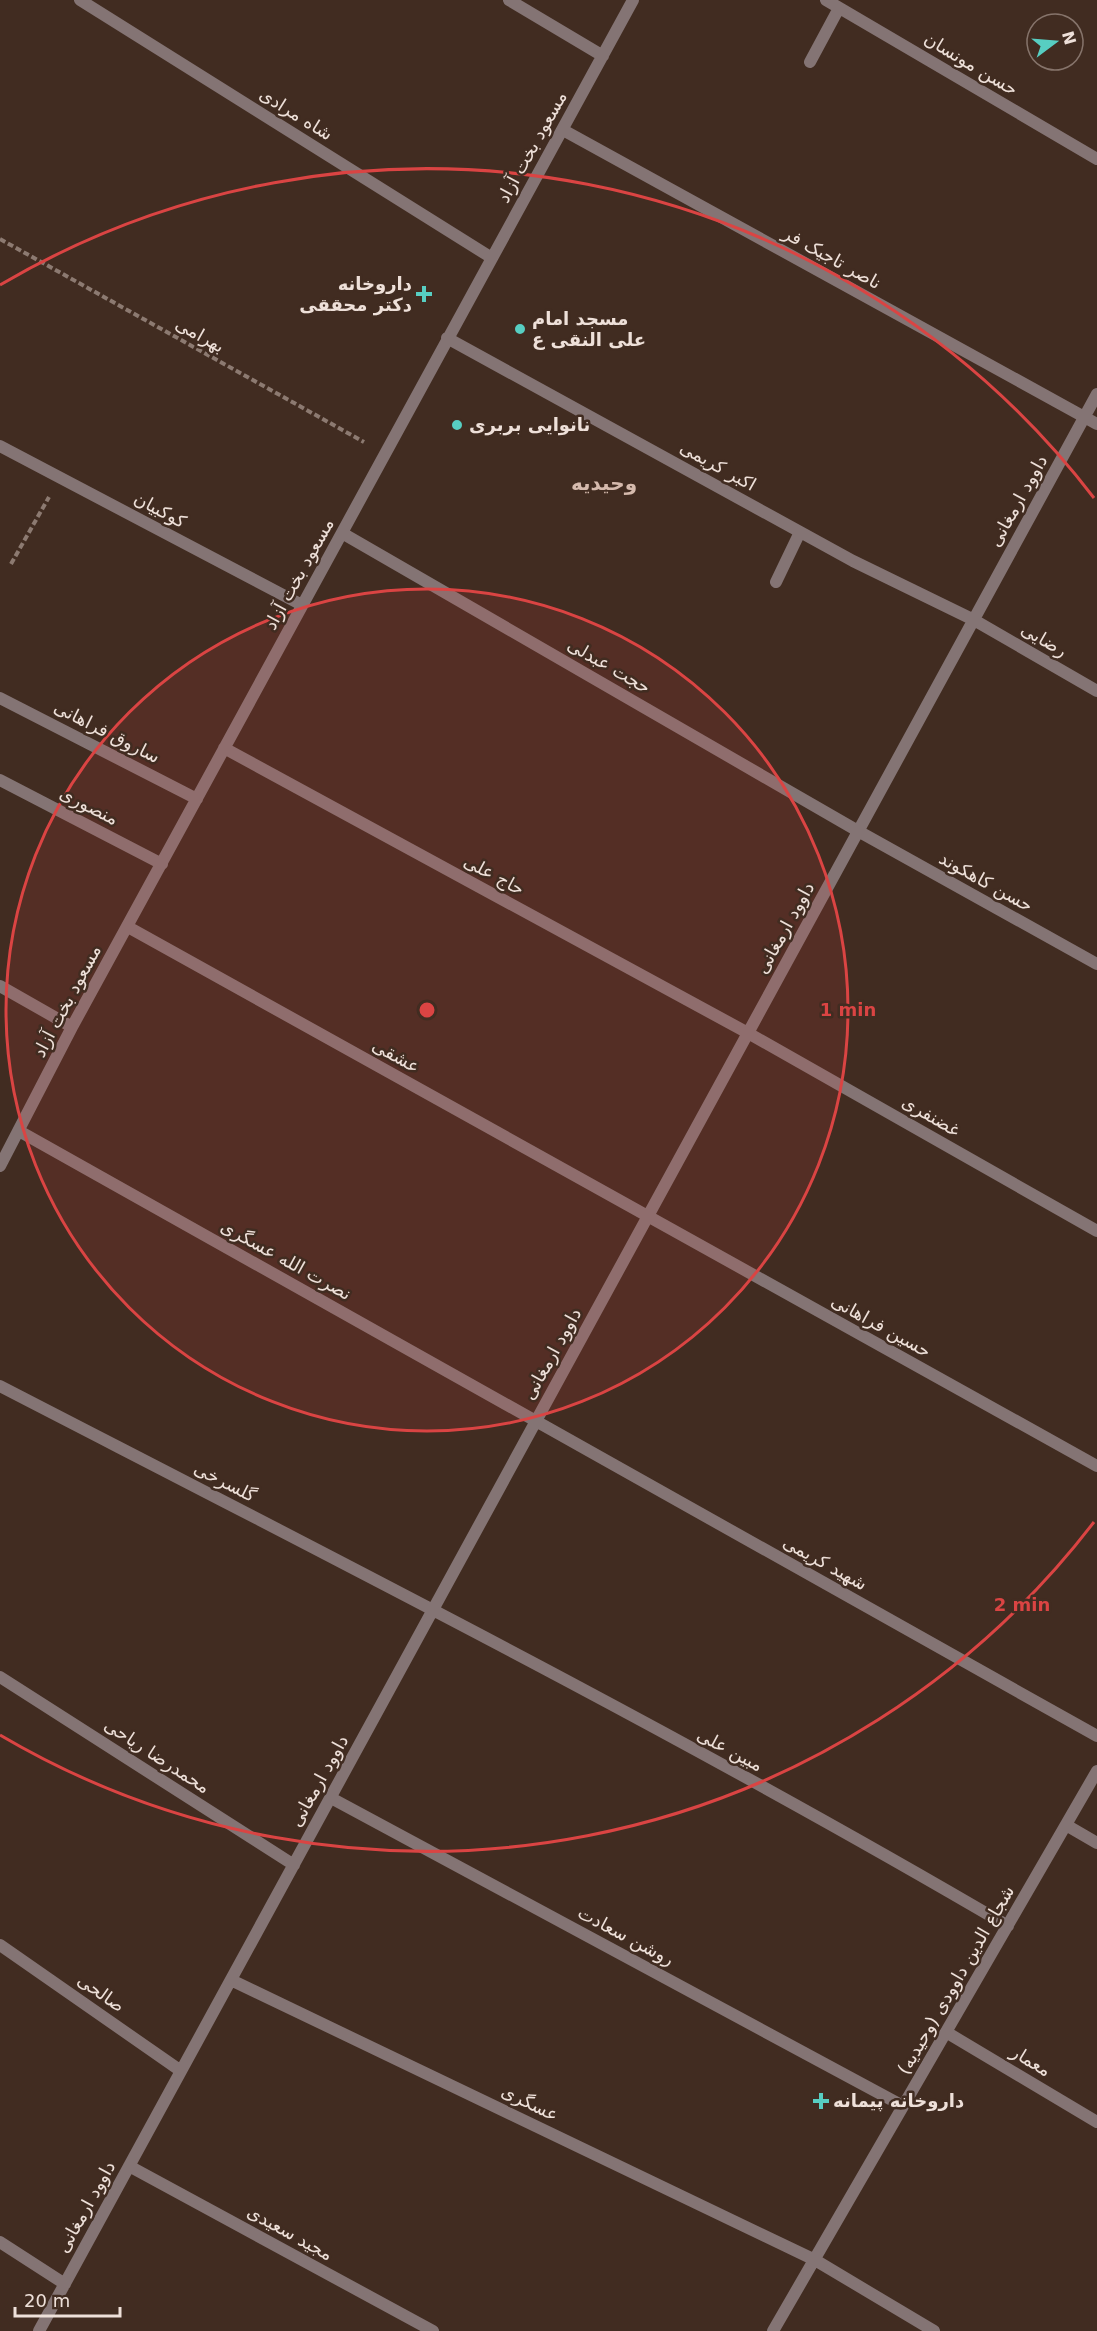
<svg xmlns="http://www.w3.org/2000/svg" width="1097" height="2331" font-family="'DejaVu Sans','Noto Sans Arabic',sans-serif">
  <rect width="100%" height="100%" fill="#412c21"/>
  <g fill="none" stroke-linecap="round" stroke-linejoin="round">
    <path stroke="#8c7a71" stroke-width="4" stroke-dasharray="6 3" stroke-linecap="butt" d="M0 239 364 442
      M11 564 49 497"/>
    <path stroke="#847474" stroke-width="12" d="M80 0 492 258
      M509 0 603 56
      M826 0 1097 159
      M810 62 839 8
      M563 130 1097 424
      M447 338 853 561 974 620 1097 691
      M0 446 302 605
      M342 533 858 831 1097 964
      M776 582 800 532
      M0 698 197 799
      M224 748 748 1033 1097 1231
      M0 780 162 864
      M128 927 1097 1466
      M0 986 72 1027
      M19 1131 1097 1736
      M0 1166 72 1027 633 0
      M0 1386C339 1561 679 1733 1008 1926
      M0 1677 294 1865
      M331 1798 903 2106
      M1066 1825 1097 1843
      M0 1945 181 2071
      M231 1980 815 2260 934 2331
      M946 2032 1097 2122
      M129 2166 433 2331
      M0 2242 65 2284
      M39 2331 1097 394
      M773 2331 1097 1771"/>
  </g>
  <circle cx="427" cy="1010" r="421" fill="#da4443" fill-opacity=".12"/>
  <g fill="none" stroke="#da4443" stroke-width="3">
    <circle cx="427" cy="1010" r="421"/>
    <path d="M1094 1522A841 841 0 0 1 0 1735M0 285A841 841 0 0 1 1094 498"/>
  </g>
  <g fill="#57cec2" stroke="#412c21" stroke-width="2">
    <path d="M421 285h6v6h6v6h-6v6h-6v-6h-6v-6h6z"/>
    <circle cx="520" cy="329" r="6"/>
    <circle cx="457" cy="425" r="6"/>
    <path d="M818 2092h6v6h6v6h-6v6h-6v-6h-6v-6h6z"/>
  </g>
  <g text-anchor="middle" stroke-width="5" stroke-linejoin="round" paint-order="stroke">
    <g font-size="18" fill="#eee0d9" stroke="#412c21">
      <text transform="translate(971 64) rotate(31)" y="6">حسن مونسان</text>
      <text transform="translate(296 114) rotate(32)" y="6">شاه مرادی</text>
      <text transform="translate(532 147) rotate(-61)" y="6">مسعود بخت آزاد</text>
      <text transform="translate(832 258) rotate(29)" y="6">ناصر تاجیک فر</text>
      <text transform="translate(200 335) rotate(29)" y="6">بهرامی</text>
      <text transform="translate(718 466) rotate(29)" y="6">اکبر کریمی</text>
      <text transform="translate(1018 501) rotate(-61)" y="6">داوود ارمغانی</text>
      <text transform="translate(160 510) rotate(28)" y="6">کوکبیان</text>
      <text transform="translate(299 574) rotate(-61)" y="6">مسعود بخت آزاد</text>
      <text transform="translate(1044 640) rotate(30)" y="6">رضایی</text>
      <text transform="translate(609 666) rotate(30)" y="6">حجت عبدلی</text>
      <text transform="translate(107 732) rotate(27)" y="6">ساروق فراهانی</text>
      <text transform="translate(89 806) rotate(27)" y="6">منصوری</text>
      <text transform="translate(494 875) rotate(28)" y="6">حاج علی</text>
      <text transform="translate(986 882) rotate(29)" y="6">حسن کاهکوند</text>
      <text transform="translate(785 928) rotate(-61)" y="6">داوود ارمغانی</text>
      <text transform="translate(67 1001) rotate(-62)" y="6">مسعود بخت آزاد</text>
      <text transform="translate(396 1056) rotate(29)" y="6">عشقی</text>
      <text transform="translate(931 1116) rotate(30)" y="6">غضنفری</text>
      <text transform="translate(286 1260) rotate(29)" y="6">نصرت الله عسگری</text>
      <text transform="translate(881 1326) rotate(29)" y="6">حسین فراهانی</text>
      <text transform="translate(552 1354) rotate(-61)" y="6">داوود ارمغانی</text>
      <text transform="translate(225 1482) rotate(27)" y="6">گلسرخی</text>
      <text transform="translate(825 1563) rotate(29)" y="6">شهید کریمی</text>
      <text transform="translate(730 1750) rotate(28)" y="6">مبین علی</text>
      <text transform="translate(157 1756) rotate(33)" y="6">محمدرضا ریاحی</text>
      <text transform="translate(319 1781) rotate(-61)" y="6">داوود ارمغانی</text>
      <text transform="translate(626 1936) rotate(28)" y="6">روشن سعادت</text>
      <text transform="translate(956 1980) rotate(-60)" y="6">شجاع الدین داوودی (وحیدیه)</text>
      <text transform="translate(101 1993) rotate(35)" y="6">صالحی</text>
      <text transform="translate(1031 2061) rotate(31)" y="6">معمار</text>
      <text transform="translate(530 2103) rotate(26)" y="6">عسگری</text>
      <text transform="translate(86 2207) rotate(-61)" y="6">داوود ارمغانی</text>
      <text transform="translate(290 2233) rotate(29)" y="6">مجید سعیدی</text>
    </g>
    <g font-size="18" font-weight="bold" fill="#eee0d9" stroke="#412c21" text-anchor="start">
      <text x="412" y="290" text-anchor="end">داروخانه<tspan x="412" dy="21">دکتر محققی</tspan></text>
      <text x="532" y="325">مسجد امام<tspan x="532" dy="21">علی النقی ع</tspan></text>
      <text x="469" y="431">نانوایی بربری</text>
      <text x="833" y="2107">داروخانه پیمانه</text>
    </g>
    <g font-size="20" font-weight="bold" fill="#d5baad" stroke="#412c21">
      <text x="604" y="490">وحیدیه</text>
    </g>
  </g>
  <circle cx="427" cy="1010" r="9" fill="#da4443" stroke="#412c21" stroke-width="3"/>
  <g font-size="18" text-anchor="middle" font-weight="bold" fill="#da4443" stroke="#412c21" stroke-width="5" stroke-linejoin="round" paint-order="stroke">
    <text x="848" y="1016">1 min</text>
    <text x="1022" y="1611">2 min</text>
  </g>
  <g transform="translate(1055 42) rotate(74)"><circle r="28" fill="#412c21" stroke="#86746b" stroke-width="1.5"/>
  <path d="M0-4.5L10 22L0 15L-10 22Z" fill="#57cec2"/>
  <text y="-9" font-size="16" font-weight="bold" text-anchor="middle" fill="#eee0d9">N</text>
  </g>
  <path d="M15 2307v9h105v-9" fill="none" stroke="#eee0d9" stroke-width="3"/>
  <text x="24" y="2307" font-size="18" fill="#eee0d9" stroke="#412c21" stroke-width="4.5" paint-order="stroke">20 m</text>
</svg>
